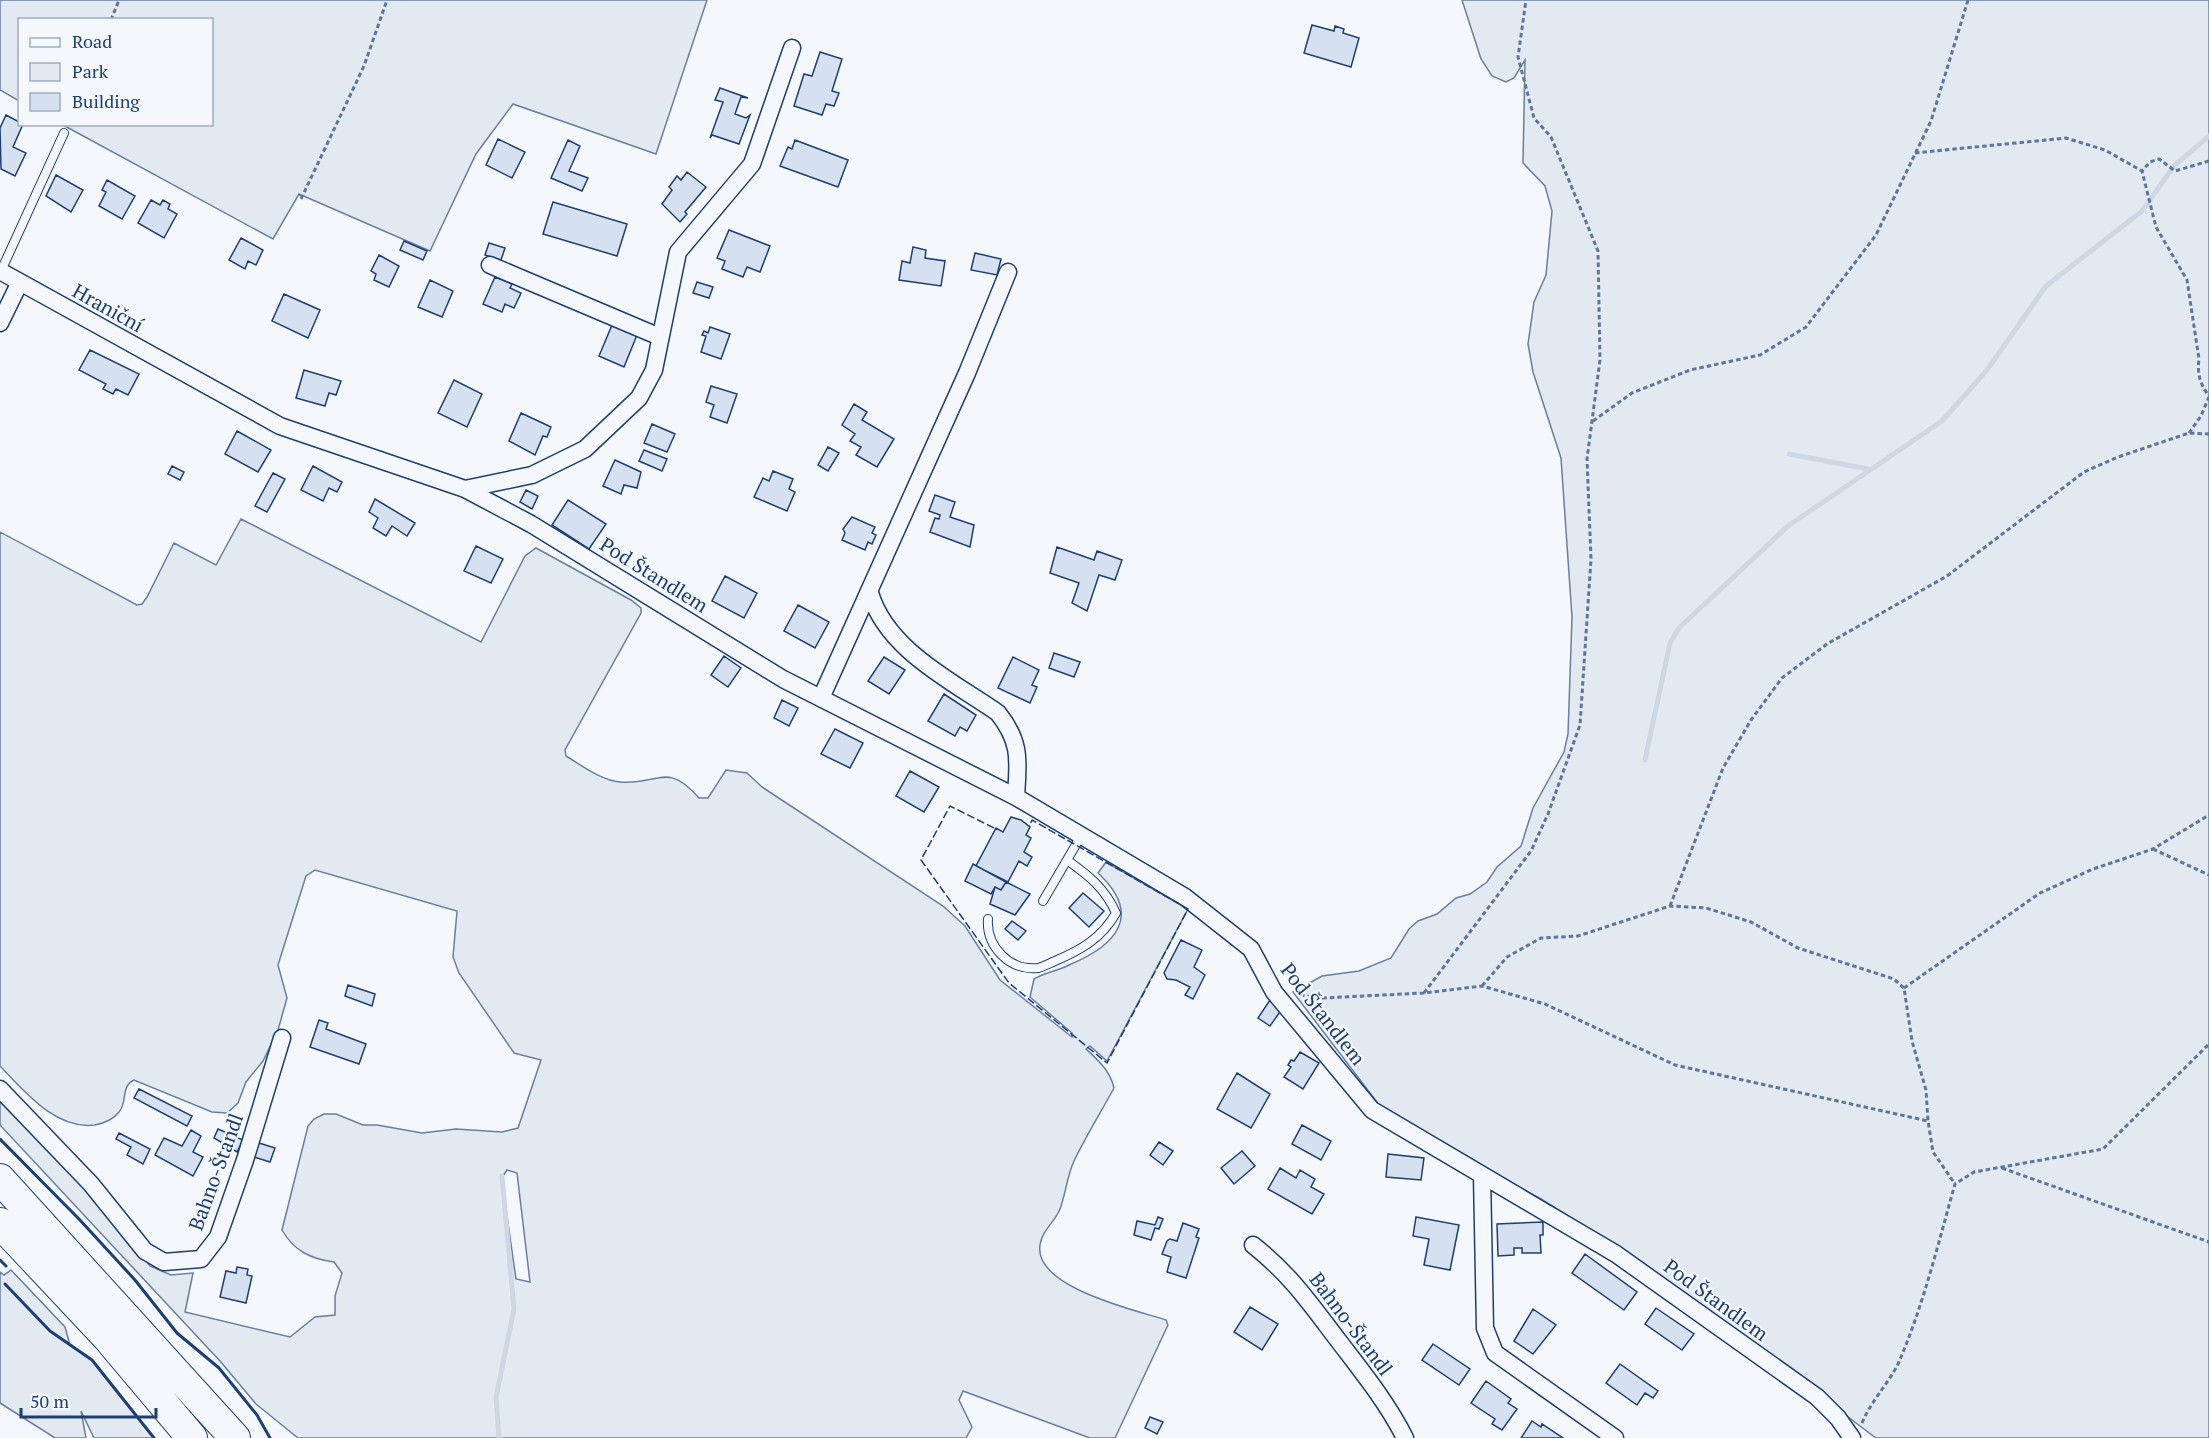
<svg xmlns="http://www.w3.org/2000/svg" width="2209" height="1438" font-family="'PT Serif',serif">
  <rect width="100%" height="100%" fill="#f4f7fb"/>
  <path fill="#e3e9f0" stroke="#687fa3" stroke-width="1.5" fill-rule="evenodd" d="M0 0H707L656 154 513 104 476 154 430 251 299 194 273 239 63 125 212 124V20H20L19 101 0 90Z
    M1462 0H2209V1438H1876L1643 1263 1541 1199 1386 1114 1293 992 1322 976 1359 971 1391 958 1409 929 1418 921 1437 914 1456 898 1470 894 1487 882 1497 867 1521 846 1533 808 1564 752 1568 734 1572 617 1561 458 1533 372 1528 344 1534 302 1546 275 1552 211 1545 186 1523 163 1525 60 1514 78 1506 82 1492 76 1481 59Z
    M241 519 481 642 525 556 536 548 631 600 641 608V613L565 750 566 756C581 765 602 781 620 782 659 785 667 761 699 798H708L726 770 747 773 762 787 943 906 965 926 1000 980 1072 1037V1033L1030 997 1034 979C1045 972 1058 971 1069 965 1117 945 1143 915 1098 873L1106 862 1188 909 1107 1061 1090 1046 1086 1049C1099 1061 1110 1071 1114 1088 1101 1112 1086 1136 1074 1161 1067 1176 1066 1193 1060 1209 1055 1222 1042 1230 1040 1245 1033 1287 1135 1310 1166 1320L1168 1325 1115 1438H1090L963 1391 959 1400 972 1427 966 1438H298L256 1404 220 1361 0 1125V1096L105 1210 150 1266 171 1275 193 1273 185 1312 290 1337 315 1317 335 1315V1296L342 1273 334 1262C311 1259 294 1251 282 1230L308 1126 314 1119 324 1114H336L363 1125H377L422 1133 456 1129 502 1132 518 1128 541 1060 514 1053 459 973 453 957 457 911 315 870 306 876 278 965 287 998 278 1030 263 1061 246 1082 238 1103 227 1113 212 1112 134 1080C120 1087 128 1102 119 1112 113 1120 105 1123 95 1125 56 1130 25 1092 0 1066V532L137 605 142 604 147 597 174 543 216 565ZM507 1170 517 1173 530 1282 516 1279 503 1188V1176Z
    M11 1270 65 1327 70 1345 92 1360 154 1438H94L81 1411 86 1438H55L0 1403V1272L4 1275Z"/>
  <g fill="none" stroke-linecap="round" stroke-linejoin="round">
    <path stroke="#cfd7e4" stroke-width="5" d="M1789 454 1868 469
      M1645 760 1670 643 1679 628 1788 526 1942 421 1987 370 2046 286 2142 211 2174 166 2209 136
      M499 1438 496 1397 514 1309 502 1176"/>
  </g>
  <path fill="#d5e0f0" stroke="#1d3f73" stroke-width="1.5" d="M1312 25 1334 31 1335 26 1344 29 1343 33 1359 38 1351 67 1304 53Z
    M820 52 842 59 832 91 839 93 834 106 826 104 822 115 794 106 804 74 812 76Z
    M720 88 748 98 741 97 735 114 746 118 750 115 739 144 712 135 710 138 723 102 715 100Z
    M6 115 23 124 13 147 26 153 15 176 1 169 0 128Z
    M498 139 525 152 512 178 486 165Z
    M568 140 580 146 569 171 588 178 582 191 551 178Z
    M795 140 848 160 838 187 780 166 788 147 792 149Z
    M687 172 706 187 685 212 687 214 680 222 662 204 672 190 669 187 677 176 681 180Z
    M56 175 83 190 71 212 46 196Z
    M107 180 135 196 122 219 99 206 106 192 102 190Z
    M151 200 160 205 163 200 170 204 168 209 177 214 164 238 138 223Z
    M553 202 627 224 617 256 543 234Z
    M729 230 770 246 760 272 747 267 743 277 722 269 725 261 717 258Z
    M241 238 263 250 256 265 248 261 245 269 229 260Z
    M404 241 427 251 423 260 400 250Z
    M489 243 505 248 501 260 485 255Z
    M913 247 926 250 925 258 945 261 941 286 899 280 902 261 910 263Z
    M975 253 1001 259 997 275 971 270Z
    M379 255 399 266 389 287 374 280 376 274 371 271Z
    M495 277 512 284 510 288 521 293 514 308 505 304 502 312 483 304Z
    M430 280 453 291 442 317 418 307Z
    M697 282 713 287 709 298 693 293Z
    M284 294 320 310 308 338 272 321Z
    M612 325 637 335 624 367 599 356Z
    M710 327 730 334 721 359 701 352 706 336 702 335 704 331 708 333Z
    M90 350 139 374 128 395 116 389 113 394 103 389 106 384 79 370Z
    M304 370 341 381 336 395 329 393 325 406 296 398Z
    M454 380 482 394 467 427 438 413Z
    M711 386 737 394 727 423 710 417 714 405 706 402Z
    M854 404 867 412 862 420 894 439 877 467 856 455 861 447 850 441 855 434 842 425Z
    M521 413 551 427 547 437 543 436 535 455 509 441Z
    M652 424 675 434 667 452 644 443Z
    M237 431 271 450 258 472 225 454Z
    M828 447 839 453 828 471 818 465Z
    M644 450 667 459 662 471 639 461Z
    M615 460 641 472 637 488 624 485 621 494 603 486Z
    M172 466 184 472 180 480 168 474Z
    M313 466 342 482 337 492 329 488 323 501 301 490Z
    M773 471 793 479 789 489 795 492 787 511 754 497 763 478 769 481Z
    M273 473 285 479 267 512 255 506Z
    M526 490 538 496 532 509 520 502Z
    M935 495 955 502 950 517 974 525 970 547 930 532 935 518 939 519 940 515 929 511Z
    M375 499 415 523 407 536 392 526 386 536 373 528 378 518 369 512Z
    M568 500 606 524 589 549 552 525Z
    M852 517 875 527 872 533 876 535 872 544 868 542 865 550 842 540 845 533 843 529Z
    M476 546 503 559 491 583 464 571Z
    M1057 547 1094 560 1097 551 1122 560 1115 580 1099 575 1087 611 1072 603 1079 583 1050 573Z
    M725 576 757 593 744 618 712 601Z
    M798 605 829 622 815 648 784 631Z
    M1054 653 1080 662 1074 677 1049 668Z
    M724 656 741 668 728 687 711 675Z
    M884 657 905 670 889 694 868 681Z
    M1013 657 1039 670 1032 685 1037 687 1030 703 998 688Z
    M944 694 976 715 967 731 960 727 955 736 928 721Z
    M782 700 798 708 789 726 774 718Z
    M835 729 863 743 850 768 821 754Z
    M910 771 939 787 924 812 896 796Z
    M1011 817 1021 820 1030 827 1026 835 1031 838 1024 852 1032 857 1027 866 1019 861 1008 882 976 866 996 828 1003 832Z
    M973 864 1006 882 1001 890 995 887 991 894 965 881Z
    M1006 882 1030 894 1015 915 990 904 995 887 1001 890Z
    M1083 893 1104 911 1089 927 1069 908Z
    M1012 921 1026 931 1018 940 1005 929Z
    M1181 940 1202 950 1194 967 1205 975 1193 999 1185 995 1190 987 1176 980 1167 979 1164 973Z
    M348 985 375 994 372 1006 345 996Z
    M1270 1000 1282 1009 1270 1026 1258 1018Z
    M319 1020 328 1023 326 1029 366 1044 359 1064 310 1047Z
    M1300 1052 1319 1063 1303 1089 1284 1077 1291 1067 1288 1065 1291 1060 1294 1061Z
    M1237 1073 1270 1094 1251 1128 1217 1109Z
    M139 1089 192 1116 187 1126 134 1098Z
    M1302 1125 1331 1141 1321 1160 1292 1144Z
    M218 1129 243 1140 237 1152 214 1138Z
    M191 1130 201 1136 193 1152 203 1157 193 1176 155 1155 164 1138 182 1146Z
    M119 1133 150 1149 143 1164 127 1155 131 1147 116 1139Z
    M1159 1142 1173 1151 1163 1165 1150 1155Z
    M259 1143 275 1148 270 1162 254 1157Z
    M1242 1151 1255 1166 1234 1184 1221 1168Z
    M1388 1154 1424 1158 1421 1180 1386 1177Z
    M1280 1168 1296 1178 1300 1170 1315 1179 1311 1187 1324 1194 1312 1214 1268 1189Z
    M1158 1217 1163 1219 1159 1229 1155 1228 1151 1240 1134 1235 1137 1221 1155 1225Z
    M1416 1217 1459 1225 1450 1270 1424 1265 1429 1239 1413 1236Z
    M1543 1222V1235H1540L1541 1253H1522V1248H1514V1255L1498 1256 1497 1224Z
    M1183 1223 1199 1229 1196 1237 1199 1238 1186 1278 1167 1272 1171 1257 1162 1254 1167 1241 1170 1239 1177 1241Z
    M1585 1254 1637 1292 1624 1310 1572 1273Z
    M237 1267 248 1269 247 1275 252 1276 246 1303 220 1297 226 1271 236 1273Z
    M1250 1307 1278 1324 1262 1350 1234 1332Z
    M1656 1308 1694 1334 1682 1350 1645 1324Z
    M1533 1309 1556 1325 1533 1354 1514 1341Z
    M1433 1344 1470 1369 1459 1385 1422 1360Z
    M1620 1364 1658 1391 1653 1398 1645 1393 1637 1405 1606 1383Z
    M1486 1381 1511 1399 1508 1403 1517 1409 1502 1430 1492 1424 1495 1419 1471 1403Z
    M1150 1417 1163 1422 1157 1434 1145 1428Z
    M1532 1421 1541 1427 1542 1424 1563 1438H1521Z"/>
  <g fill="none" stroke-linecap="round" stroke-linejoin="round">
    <defs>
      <path id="service" d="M1 271 64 133
        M1043 901 1081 836
        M988 919C986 946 1009 971 1038 968 1043 967 1050 963 1055 961 1081 950 1102 938 1116 913 1105 888 1088 875 1067 860"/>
      <path id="minor" d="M490 265 660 337
        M0 271 280 426 465 489 531 524 783 679 1016 797 1185 897 1251 949 1274 992 1372 1110 1616 1254 1817 1397 1838 1418 1852 1438
        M0 323 20 282
        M465 489 532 475 585 449 639 398 654 370 678 252 752 164 792 48
        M870 593C887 650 952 681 998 713 1022 743 1018 762 1016 797
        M821 698 967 373 1008 272
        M0 1089 91 1184 145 1251 164 1262 201 1259 218 1237 245 1160 282 1038
        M1482 1175 1485 1328 1495 1353 1615 1438
        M1253 1245C1292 1276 1311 1305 1341 1344 1364 1374 1388 1404 1405 1438"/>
      <path id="motorway" d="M0 1179 235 1438
        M0 1223 108 1338 192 1438"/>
    </defs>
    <use href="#service" stroke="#1d3f73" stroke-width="10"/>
    <use href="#minor" stroke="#1d3f73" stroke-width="19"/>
    <use href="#motorway" stroke="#1d3f73" stroke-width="32"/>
    <path stroke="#5e769c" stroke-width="3" stroke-dasharray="4.5 3" stroke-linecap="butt" d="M111 20 119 0
      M1915 153 2066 138 2105 150 2142 171
      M2209 161 2175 171 2159 159 2150 162 2142 171 2156 227 2187 280 2199 359C2197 374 2200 384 2209 396
      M301 199 364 66 387 0
      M1593 421 1632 393 1690 370 1760 355 1806 327 1876 235 1931 121 1968 0
      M2189 433 2201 416 2209 397
      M2153 849 2209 875
      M1670 906 1723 768 1751 720 1782 678 1827 644 1947 576 2084 472 2118 457 2189 433 2209 434
      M1482 986 1507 957 1541 938 1578 936 1670 906 1706 908 1751 922 1798 948 1894 979 1904 988 1912 1041 1926 1090 1928 1121 1933 1152 1955 1184
      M1904 988 2040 893 2093 869 2153 849 2209 815
      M1424 993 1531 851 1548 814 1580 725 1591 559 1587 459 1600 360 1598 251 1551 137 1534 118 1518 57 1526 0
      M1300 995 1323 998 1424 993 1482 986 1545 1004 1675 1065 1928 1121
      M2002 1168 2209 1242
      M1862 1423C1871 1401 1888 1384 1898 1364 1923 1307 1938 1244 1955 1184L1974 1172 2103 1149 2209 1044"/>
    <use href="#service" stroke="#f4f7fb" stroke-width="8"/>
    <use href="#minor" stroke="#f4f7fb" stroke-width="16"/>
    <use href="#motorway" stroke="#f4f7fb" stroke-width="30"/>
    <path stroke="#1d3f73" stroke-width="1.5" stroke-dasharray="8 3" stroke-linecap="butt" d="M994 828 950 806 921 860 1009 983 1107 1063 1188 909 1032 820 1029 827"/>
    <path stroke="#1d3f73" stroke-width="3" d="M0 1139 79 1219 135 1280 177 1333 219 1368 257 1415 270 1438
      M0 1260 6 1266
      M5 1284 50 1331 92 1360 154 1438"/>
  </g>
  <g text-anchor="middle" stroke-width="4.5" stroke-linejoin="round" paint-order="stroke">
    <g font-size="20" fill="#1d3f73" stroke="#f4f7fb">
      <text transform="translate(108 308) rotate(29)" y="7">Hraniční</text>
      <text transform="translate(654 575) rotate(32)" y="7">Pod Štandlem</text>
      <text transform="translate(1323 1014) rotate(52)" y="7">Pod Štandlem</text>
      <text transform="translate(216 1172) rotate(-70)" y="7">Bahno-Štandl</text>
      <text transform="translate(1716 1300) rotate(36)" y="7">Pod Štandlem</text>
      <text transform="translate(1351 1324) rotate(53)" y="7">Bahno-Štandl</text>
    </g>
  </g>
  <rect x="18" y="18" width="195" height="108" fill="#f4f7fb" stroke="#9eadc5" stroke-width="1.5"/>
  <rect x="30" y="38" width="30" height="9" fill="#f4f7fb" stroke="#9eadc5" stroke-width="1.5"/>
  <text x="72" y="48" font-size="18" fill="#1d3f73">Road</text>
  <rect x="30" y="63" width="30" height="18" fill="#e3e9f0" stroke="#9eadc5" stroke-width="1.5"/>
  <text x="72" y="78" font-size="18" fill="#1d3f73">Park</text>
  <rect x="30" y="93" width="30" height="18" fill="#d5e0f0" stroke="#9eadc5" stroke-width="1.5"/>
  <text x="72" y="108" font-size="18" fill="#1d3f73">Building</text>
  <path d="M21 1408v9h135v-9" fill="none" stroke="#1d3f73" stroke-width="3"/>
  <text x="30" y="1408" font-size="18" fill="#1d3f73" stroke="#f4f7fb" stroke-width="4.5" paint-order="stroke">50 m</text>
</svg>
